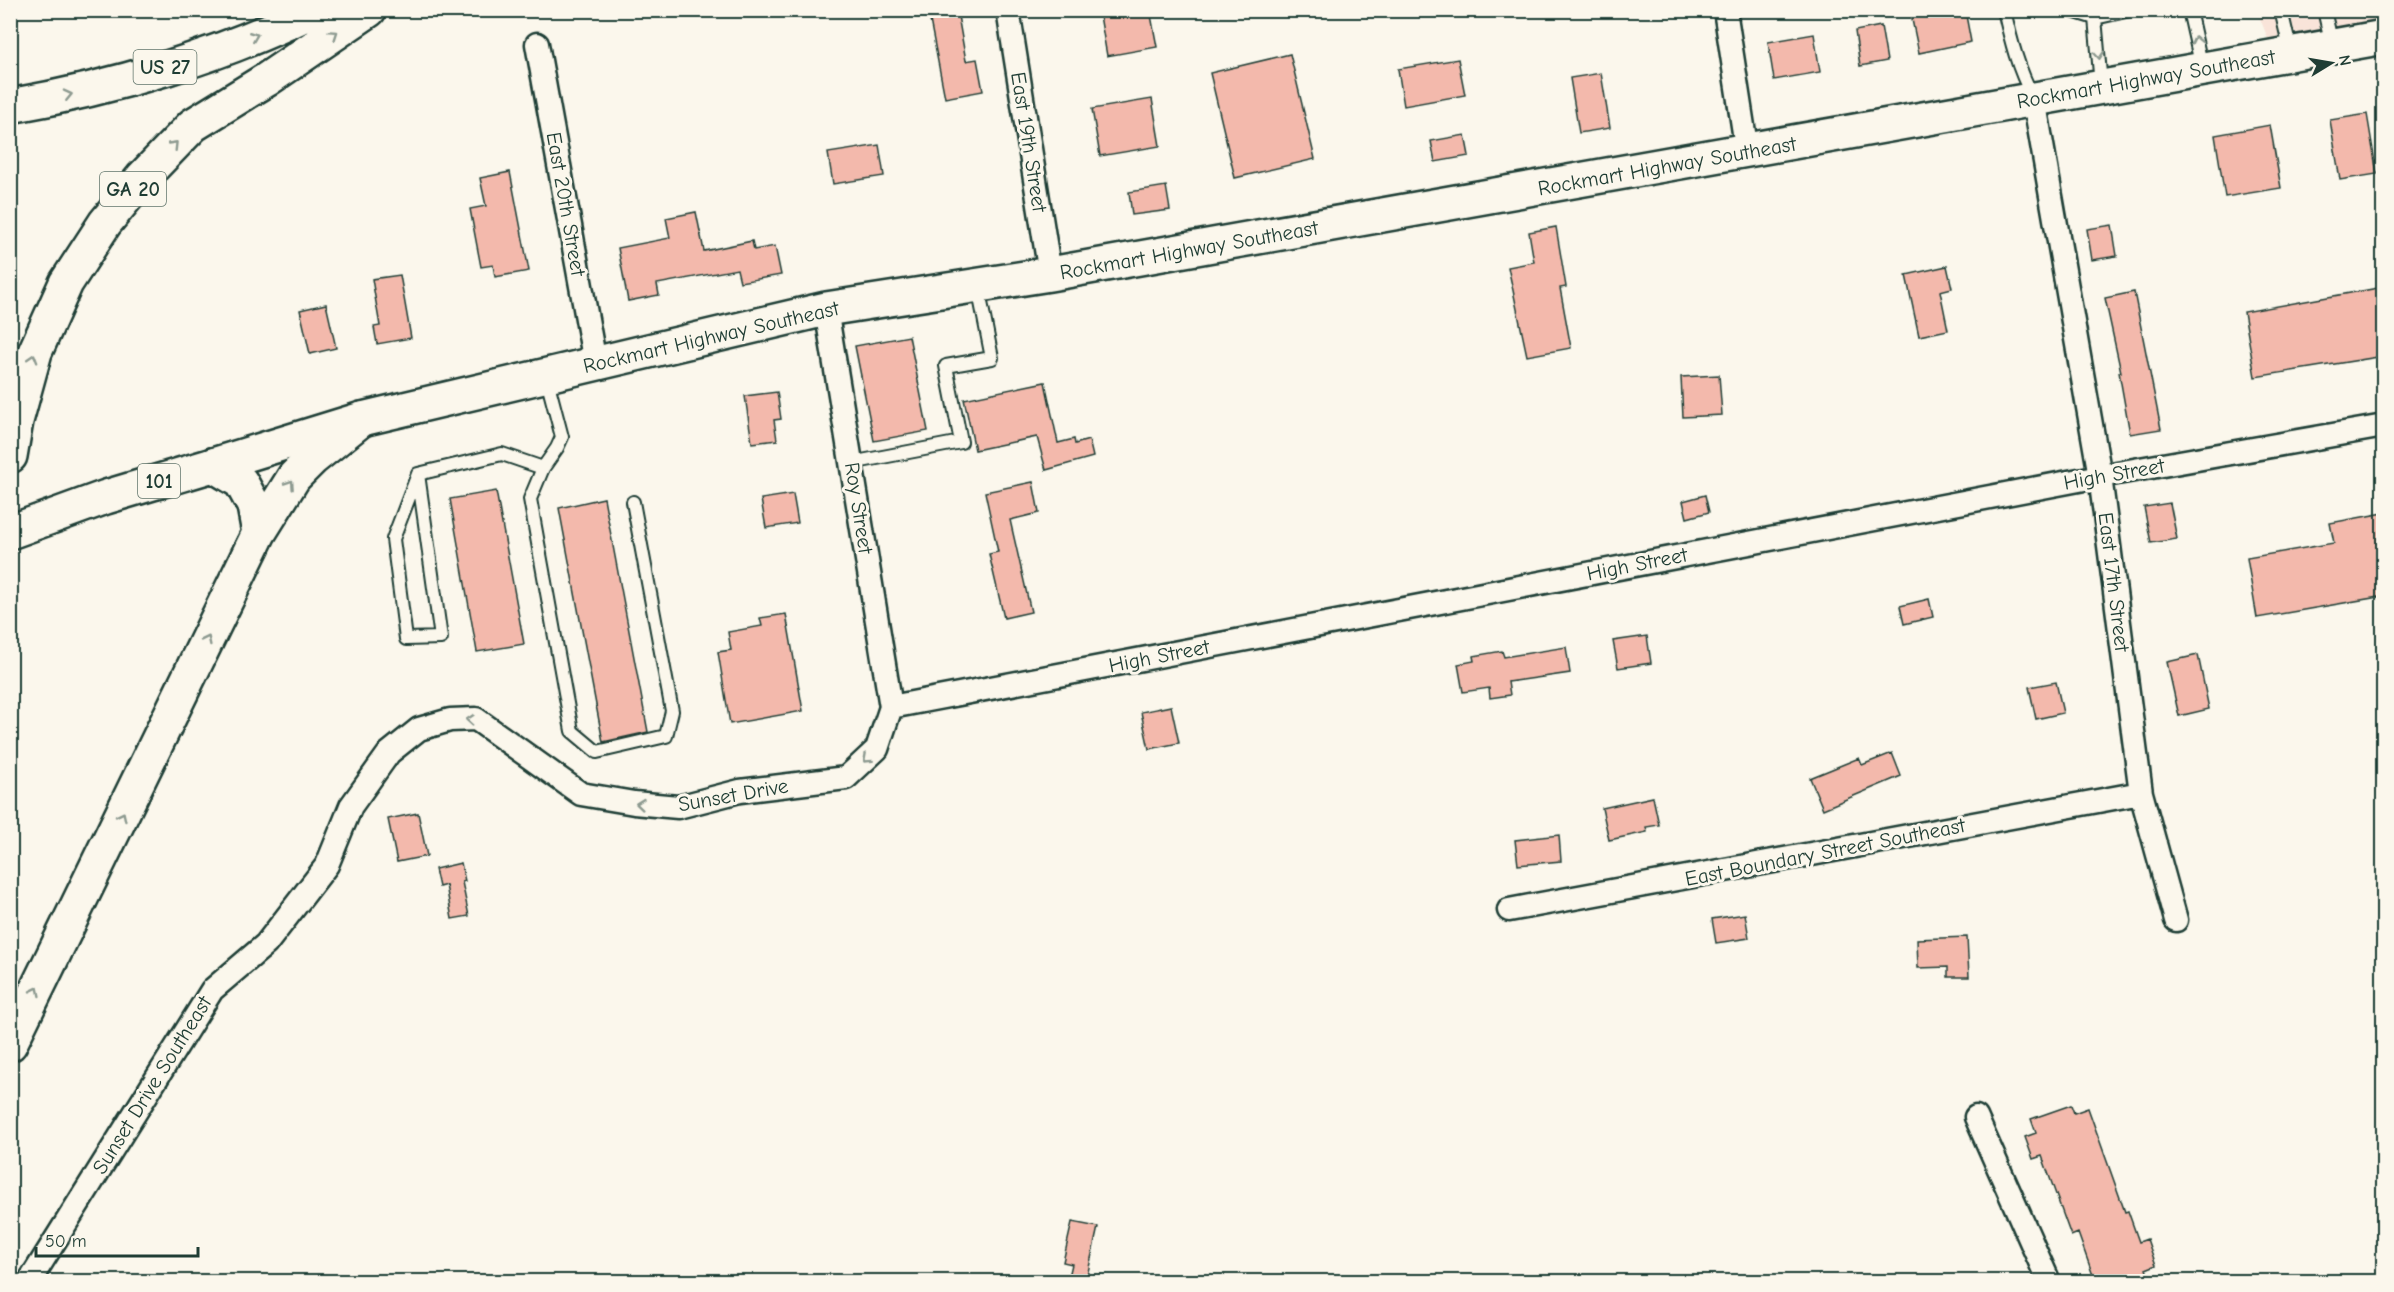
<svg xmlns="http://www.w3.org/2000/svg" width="2394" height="1292" font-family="'Comic Neue',sans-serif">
  <rect width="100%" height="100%" fill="#fbf7ec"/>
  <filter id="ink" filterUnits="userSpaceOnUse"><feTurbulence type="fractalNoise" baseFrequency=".0167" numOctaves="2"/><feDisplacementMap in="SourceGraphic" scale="12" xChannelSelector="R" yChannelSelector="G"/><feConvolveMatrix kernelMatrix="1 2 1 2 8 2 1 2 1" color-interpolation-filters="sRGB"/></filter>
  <g filter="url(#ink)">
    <path fill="#f9e4d9" d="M2257 11H2383V37L2275 56Z"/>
    <path fill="#f3b9ac" stroke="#1f3d34" stroke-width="1.5" d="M928 10H957L966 61 977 59 983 91 945 98Z
      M1099 10H1150L1157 47 1107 56Z
      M1910 10H1965L1971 42 1919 53Z
      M1881 26 1887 61 1860 66 1855 31Z
      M1814 34 1820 72 1774 80 1768 42Z
      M1290 54 1315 159 1235 178 1210 73Z
      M1458 59 1465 95 1404 106 1398 69Z
      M1601 73 1610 128 1579 133 1570 78Z
      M1152 99 1160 146 1100 156 1092 109Z
      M2367 114 2377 174 2340 180 2330 120Z
      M2270 125 2281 188 2225 197 2215 135Z
      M1465 135 1469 156 1435 162 1431 141Z
      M879 145 884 176 833 184 828 153Z
      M510 172 529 271 495 277 493 265 481 267 470 209 486 206 480 178Z
      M1166 186 1170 210 1132 215 1129 192Z
      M696 212 704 251 752 241 754 250 775 246 781 275 740 282 737 269 657 284 659 295 628 301 618 248 670 238 666 218Z
      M2112 225 2117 256 2092 260 2087 229Z
      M1556 227 1566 287 1560 288 1571 348 1527 356 1508 267 1534 262 1529 232Z
      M1947 266 1952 288 1940 291 1948 330 1919 336 1906 275Z
      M400 275 411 338 377 344 374 327 380 326 372 279Z
      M2384 287V356L2255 377 2244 312Z
      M2134 292 2161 429 2130 434 2119 372H2121L2105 298Z
      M326 304 336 348 310 354 300 310Z
      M909 336 928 431 874 441 855 346Z
      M1719 375 1722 415 1683 417 1681 377Z
      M1045 382 1058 443 1074 439 1075 444 1089 440 1093 457 1046 470 1037 437 975 450 964 399Z
      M777 392 781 419 774 420 777 440 752 443 745 396Z
      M1033 482 1039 513 1010 520 1031 612 1004 618 989 554 998 552 985 492Z
      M496 491 524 644 477 652 450 499Z
      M793 494 798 523 766 528 761 499Z
      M1705 495 1709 512 1687 518 1683 501Z
      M604 498 648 732 603 742 559 508Z
      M2170 503 2177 539 2151 543 2144 507Z
      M2384 513V596L2257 618 2247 558 2334 543 2330 523Z
      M1929 599 1933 617 1904 624 1900 606Z
      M786 614 803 711 730 724 718 652 731 650 728 632 762 626 760 618Z
      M1647 636 1651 663 1618 668 1613 641Z
      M1566 647 1570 673 1508 682 1510 695 1490 698 1489 688 1463 692 1458 664 1474 661 1473 656 1502 651 1504 657Z
      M2198 655 2209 709 2179 716 2167 662Z
      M2056 682 2063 713 2036 719 2029 687Z
      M1171 706 1179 743 1149 749 1141 712Z
      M1892 753 1901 776 1823 809 1810 778 1859 758 1862 765Z
      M1653 797 1659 825 1646 827 1647 832 1609 840 1602 808Z
      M418 813 427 856 397 862 388 819Z
      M1559 835 1561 861 1518 865 1515 840Z
      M461 863 465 881 462 882 469 916 452 919 446 885 439 887 435 869Z
      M1745 914 1749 938 1716 943 1712 919Z
      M1967 937 1969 977H1948V967L1918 968 1917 939Z
      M2071 1105 2074 1113 2088 1108 2125 1212 2128 1211 2139 1242 2147 1239 2156 1265 2146 1269 2151 1281H2095L2078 1233 2071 1236 2042 1156 2033 1159 2025 1137 2036 1133 2031 1119Z
      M1072 1222 1098 1227 1086 1281H1068L1072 1264 1063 1262Z"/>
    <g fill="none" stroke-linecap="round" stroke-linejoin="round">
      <defs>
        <path id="service" d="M2004 10C2011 41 2018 69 2033 97
          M2069 10 2095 18
          M2189 10 2202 68
          M2281 10 2291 53
          M2324 10 2332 45
          M2101 85 2095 18 2130 10
          M851 463 961 442 946 366 992 358 978 287
          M543 468 530 499 572 731 597 752 666 736 672 711 633 502
          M418 474 393 539 406 639 441 638 418 474 502 454 543 468 557 448 562 437 546 376"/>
        <path id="minor" d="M1008 10 1050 274
          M1725 10 1747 152
          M537 44 595 363
          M2034 99 2100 476 2141 793 2176 920
          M891 707 2100 476 2384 426
          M1509 910 2141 793
          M1976 1117 2049 1282
          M29 1282 212 990 266 944 327 865 351 806 389 753 419 729 450 720 476 719 581 794 634 803 678 807 740 791 846 778 877 749 891 707 826 309"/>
        <path id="secondary" d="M213 465 362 419 826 309 1050 274 2384 37"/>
        <path id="primary" d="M10 532 106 497 213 465"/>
        <path id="trunk" d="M213 465 241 482 254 506 259 533
          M10 1044 259 533 294 477 312 459 362 419"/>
        <path id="motorway" d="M10 106C113 88 221 56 314 10
          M10 456 16 421 35 352 66 283 105 223 142 178 193 125 266 80 369 10"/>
      </defs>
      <use href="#service" stroke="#1f3d34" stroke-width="16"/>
      <use href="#minor" stroke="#1f3d34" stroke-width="27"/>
      <use href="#secondary" stroke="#1f3d34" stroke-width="38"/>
      <use href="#primary" stroke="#1f3d34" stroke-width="38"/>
      <use href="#trunk" stroke="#1f3d34" stroke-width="38"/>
      <use href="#motorway" stroke="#1f3d34" stroke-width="38"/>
      <use href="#service" stroke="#fbf7ec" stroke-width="12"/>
      <use href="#minor" stroke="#fbf7ec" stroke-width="22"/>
      <use href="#secondary" stroke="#fbf7ec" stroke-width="33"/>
      <use href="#primary" stroke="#fbf7ec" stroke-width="33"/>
      <use href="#trunk" stroke="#fbf7ec" stroke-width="33"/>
      <use href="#motorway" stroke="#fbf7ec" stroke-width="33"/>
    </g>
    <defs><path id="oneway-chevron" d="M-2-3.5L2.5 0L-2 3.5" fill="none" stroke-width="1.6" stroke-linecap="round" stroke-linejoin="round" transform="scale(1.5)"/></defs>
    <g stroke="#8d9a90">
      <use href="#oneway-chevron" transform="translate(334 34) rotate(-34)"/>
      <use href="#oneway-chevron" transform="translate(254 36) rotate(-22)"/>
      <use href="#oneway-chevron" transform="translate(2196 40) rotate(-102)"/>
      <use href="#oneway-chevron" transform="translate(2099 55) rotate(85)"/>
      <use href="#oneway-chevron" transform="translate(68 95) rotate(-13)"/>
      <use href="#oneway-chevron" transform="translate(174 145) rotate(-46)"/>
      <use href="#oneway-chevron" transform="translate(33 358) rotate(-73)"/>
      <use href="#oneway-chevron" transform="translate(290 484) rotate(-56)"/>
      <use href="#oneway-chevron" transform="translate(207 640) rotate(-64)"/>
      <use href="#oneway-chevron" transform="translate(470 720) rotate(-175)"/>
      <use href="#oneway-chevron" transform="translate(867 759) rotate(138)"/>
      <use href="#oneway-chevron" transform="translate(640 804) rotate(-174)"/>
      <use href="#oneway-chevron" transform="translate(122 816) rotate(-64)"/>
      <use href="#oneway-chevron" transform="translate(36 991) rotate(-64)"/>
    </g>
  </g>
  <g text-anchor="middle" stroke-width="6" stroke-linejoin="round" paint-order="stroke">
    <g fill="#fbf7ec" stroke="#61756b" stroke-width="1.5">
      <rect x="133.5" y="50" width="63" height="34" rx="4.5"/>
      <rect x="100" y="172" width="66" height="34" rx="4.5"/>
      <rect x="138" y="464" width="42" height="34" rx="4.5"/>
    </g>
    <g font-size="20" font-weight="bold" fill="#1f3d34">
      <text x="165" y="74">US 27</text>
      <text x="133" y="196">GA 20</text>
      <text x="159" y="488">101</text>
    </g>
    <g font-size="21" fill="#1f3d34" stroke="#fbf7ec">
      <text transform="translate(2146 79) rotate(-10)" y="7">Rockmart Highway Southeast</text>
      <text transform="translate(1029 142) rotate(81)" y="7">East 19th Street</text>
      <text transform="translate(1667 166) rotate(-10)" y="7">Rockmart Highway Southeast</text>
      <text transform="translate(566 204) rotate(80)" y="7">East 20th Street</text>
      <text transform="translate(1189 250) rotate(-10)" y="7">Rockmart Highway Southeast</text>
      <text transform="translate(711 337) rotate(-13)" y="7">Rockmart Highway Southeast</text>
      <text transform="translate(2114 474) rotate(-10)" y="7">High Street</text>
      <text transform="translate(859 508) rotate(81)" y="7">Roy Street</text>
      <text transform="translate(1637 564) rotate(-11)" y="7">High Street</text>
      <text transform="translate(2114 582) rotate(83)" y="7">East 17th Street</text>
      <text transform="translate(1159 656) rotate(-11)" y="7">High Street</text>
      <text transform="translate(733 795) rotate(-10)" y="7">Sunset Drive</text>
      <text transform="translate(1825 852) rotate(-11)" y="7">East Boundary Street Southeast</text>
      <text transform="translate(152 1085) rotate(-58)" y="7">Sunset Drive Southeast</text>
    </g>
  </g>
  <rect width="2394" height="1292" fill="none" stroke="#fbf7ec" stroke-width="36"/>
  <rect x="18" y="18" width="2358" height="1256" fill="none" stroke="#1f3d34" stroke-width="2" filter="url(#ink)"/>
  <g transform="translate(2331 63) rotate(79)" stroke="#fbf7ec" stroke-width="4.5" paint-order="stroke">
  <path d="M0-4.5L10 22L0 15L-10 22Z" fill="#1f3d34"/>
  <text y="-9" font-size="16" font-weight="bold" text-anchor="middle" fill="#1f3d34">N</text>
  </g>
  <path d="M36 1247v9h162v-9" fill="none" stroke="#1f3d34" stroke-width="3"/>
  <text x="45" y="1247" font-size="18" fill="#1f3d34" stroke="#fbf7ec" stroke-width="4.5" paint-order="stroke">50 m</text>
</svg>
